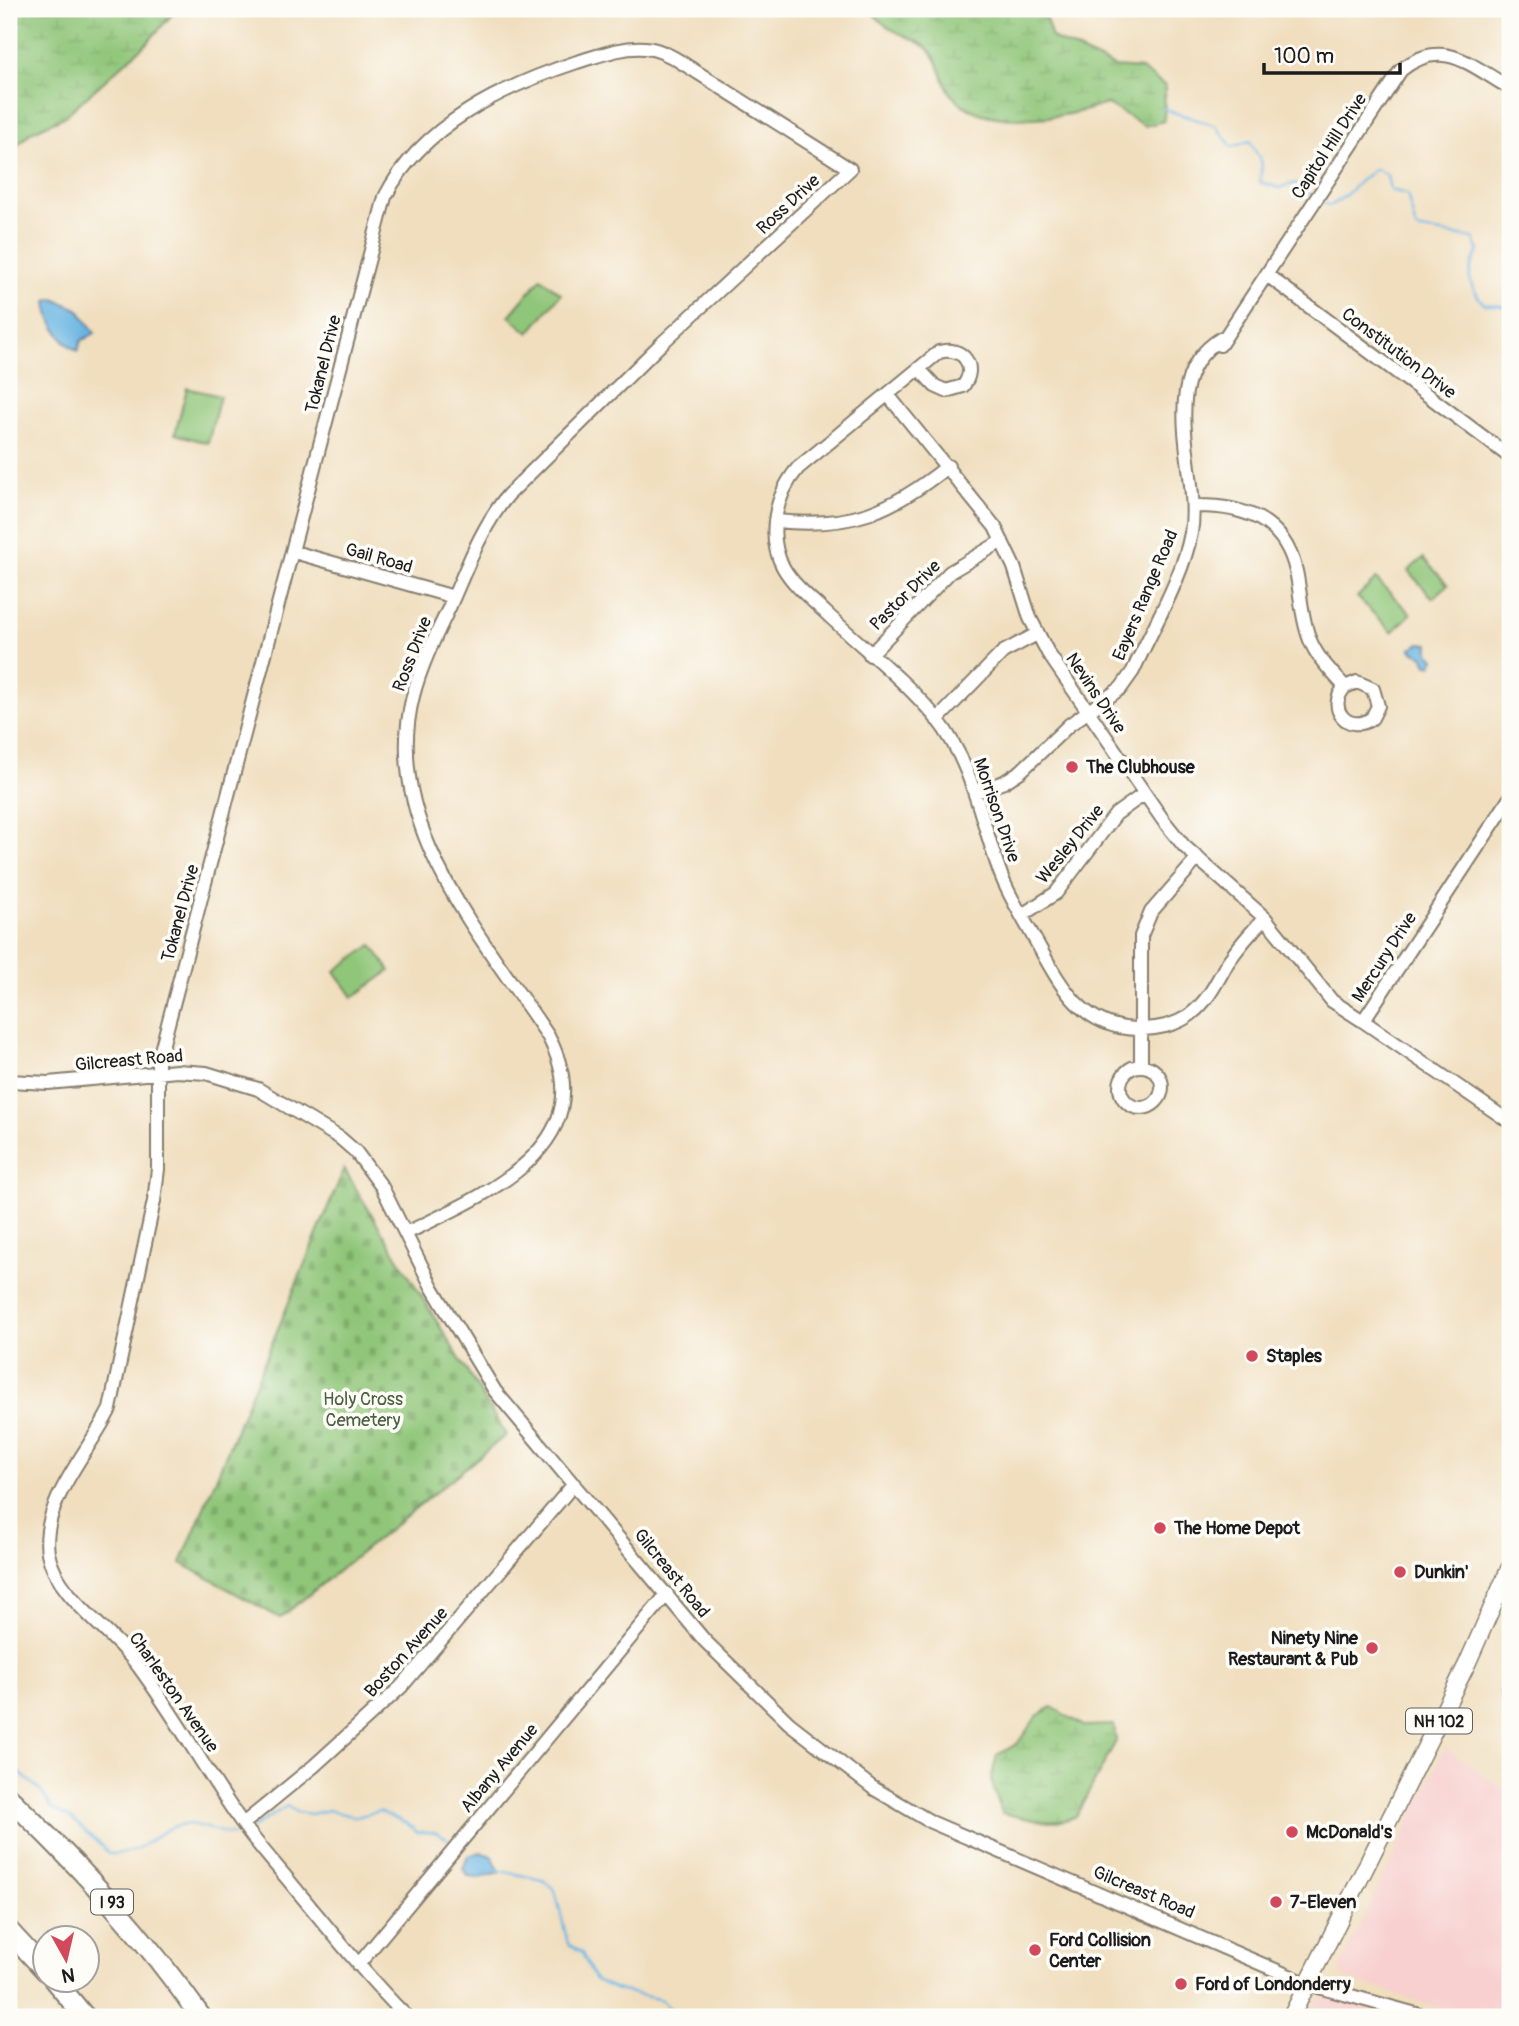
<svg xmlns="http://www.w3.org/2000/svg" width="1519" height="2026" font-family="Pangolin,sans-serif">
  <defs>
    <pattern id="wetland-marsh" width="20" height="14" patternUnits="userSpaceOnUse" patternTransform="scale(1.75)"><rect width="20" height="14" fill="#90c679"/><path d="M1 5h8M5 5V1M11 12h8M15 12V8" fill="none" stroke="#7caa68"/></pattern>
    <pattern id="cemetery-stones" width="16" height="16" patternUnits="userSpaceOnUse" patternTransform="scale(1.75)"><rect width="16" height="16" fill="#90c679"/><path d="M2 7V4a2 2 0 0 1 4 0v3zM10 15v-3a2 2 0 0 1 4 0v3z" fill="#7caa68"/></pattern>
  </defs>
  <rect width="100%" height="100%" fill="#fdfcf7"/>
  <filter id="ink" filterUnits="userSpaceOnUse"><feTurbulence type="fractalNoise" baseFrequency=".0143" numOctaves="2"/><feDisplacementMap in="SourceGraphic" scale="14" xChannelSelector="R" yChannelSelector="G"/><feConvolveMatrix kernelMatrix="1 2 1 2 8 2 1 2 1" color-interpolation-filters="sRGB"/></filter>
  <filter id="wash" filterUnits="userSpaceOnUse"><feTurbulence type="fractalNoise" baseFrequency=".00686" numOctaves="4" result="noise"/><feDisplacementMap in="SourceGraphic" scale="28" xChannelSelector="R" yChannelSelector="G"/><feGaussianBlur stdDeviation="1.57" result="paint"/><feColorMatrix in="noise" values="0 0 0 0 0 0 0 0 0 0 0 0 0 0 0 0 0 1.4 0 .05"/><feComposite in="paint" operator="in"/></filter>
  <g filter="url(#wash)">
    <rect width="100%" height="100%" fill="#f0debe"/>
    <path fill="#f7d0cf" d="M1445 1747 1510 1794V2017H1464L1345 1977 1339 1970Z
      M1325 1996 1396 2017H1308L1317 2001Z"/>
    <path fill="url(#wetland-marsh)" stroke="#56714a" stroke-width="2" d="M9 9H177L148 42 64 117 31 132 17 146 9 170Z
      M868 9H1043L1052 38 1115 67 1141 69 1165 86 1164 121 1145 126 1107 104C1068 117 983 133 952 95 943 84 941 68 934 56 924 40 902 37 888 27 881 22 875 15 868 9Z
      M1052 1707 1084 1726 1114 1725 1116 1741 1076 1816C1053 1828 1026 1818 1002 1813L991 1780 997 1755 1017 1744 1037 1716Z"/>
    <path fill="url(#cemetery-stones)" stroke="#56714a" stroke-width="2" d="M344 1169 506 1435 280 1618 181 1563Z"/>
    <path fill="#90c679" stroke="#56714a" stroke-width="2" d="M541 278 561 294 529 333 509 316Z
      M187 388 220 396 208 443 175 434Z
      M1423 558 1448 585 1433 598 1408 571Z
      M1376 579 1411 614 1392 632 1357 597Z
      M372 945 390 971 353 997 335 971Z"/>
    <path fill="#6bb5e3" stroke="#446880" stroke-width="2" d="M54 299 78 309 95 333 81 341 78 351C61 343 48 320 47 301Z
      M1420 643 1429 644V653L1435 659 1431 665H1427L1423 656 1411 650V648Z
      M481 1852 492 1856 500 1872 479 1878 468 1876 463 1869 468 1856Z"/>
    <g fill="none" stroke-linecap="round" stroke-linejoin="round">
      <path stroke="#6bb5e3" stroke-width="2.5" d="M1164 109 1216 126 1232 147 1250 141 1262 163 1260 182 1279 188C1302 179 1296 185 1313 196
        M1318 200 1330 206C1352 195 1355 181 1376 169L1387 175 1390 190 1407 194 1416 229 1473 238 1479 251C1465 273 1467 284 1484 304L1510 307
        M9 1764 40 1790 52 1808 72 1819 110 1854C148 1855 155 1827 185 1824 198 1823 220 1833 233 1835
        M252 1828 287 1806 296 1812 311 1814 328 1810 356 1817 380 1811C394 1819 406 1820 417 1832H435L448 1839
        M497 1870 543 1880 555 1890 568 1944 582 1953 595 1980 618 1990 662 2000 678 2017"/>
    </g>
  </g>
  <g filter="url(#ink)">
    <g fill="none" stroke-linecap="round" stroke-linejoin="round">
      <defs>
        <path id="minor" d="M1267 275 1510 457
          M1220 345 1401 70C1443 36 1471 66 1510 88
          M919 369 935 386 946 391 963 386C978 367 963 345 939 352L798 468C776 494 766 535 783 567 793 585 811 599 826 613 863 648 905 680 937 719 973 764 981 822 1001 875 1009 896 1022 916 1033 936 1058 980 1078 1027 1136 1029 1155 1030 1177 1025 1191 1014 1209 1000 1217 981 1228 962 1239 946 1251 932 1265 918
          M888 395 995 527 1014 567 1030 618 1048 653 1163 820 1184 846 1265 918 1332 1001 1363 1021
          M1193 506C1242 505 1284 518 1296 571 1301 594 1301 618 1310 640 1317 658 1332 672 1345 687 1325 708 1349 735 1372 718L1378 706 1373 689 1357 682 1345 687
          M776 521C850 529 891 512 948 466
          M294 552 454 597
          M870 655 950 572 1002 541
          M937 720 1003 652 1037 634
          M975 792 1004 782 1021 771 1069 725 1121 688 1133 671C1152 629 1183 577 1191 533 1202 472 1153 379 1222 338
          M1510 798 1363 1021 1510 1122
          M1022 915 1056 893 1116 814 1144 794
          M1141 1066V936L1151 912 1198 858
          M1120 1087a21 21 0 1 1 42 0a21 21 0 1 1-42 0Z
          M9 1081 48 1083 177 1071 206 1073 258 1089 340 1138 356 1152 382 1187 432 1287 495 1391 705 1641 789 1723 873 1788 931 1822 1308 1984 1427 2017
          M406 1233C485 1195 606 1145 548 1036 483 937 380 825 413 696 421 665 435 637 449 608 466 570 481 527 508 495L661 344 850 169 684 64C672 56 659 49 645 48 622 46 598 56 577 62 504 86 421 125 385 197L158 1062V1169L154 1201 110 1409C89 1452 40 1503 48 1553 56 1597 113 1631 139 1667 176 1717 206 1772 242 1823 259 1847 280 1869 299 1893 334 1935 368 1978 407 2017
          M1510 1684 1508 1691 1510 1693
          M243 1824 314 1766 401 1687 574 1484
          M358 1965 667 1594"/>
        <path id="major" d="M1291 2017 1467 1664 1510 1567"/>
        <path id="highway" d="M9 1798C82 1868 143 1935 201 2017
          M9 1931 46 1971
          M54 1980 85 2017"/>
      </defs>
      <use href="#minor" stroke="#867d6d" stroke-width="16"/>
      <use href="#major" stroke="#867d6d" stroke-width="19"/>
      <use href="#highway" stroke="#867d6d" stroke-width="23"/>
      <use href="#minor" stroke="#fff" stroke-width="12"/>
      <use href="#major" stroke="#fff" stroke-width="16"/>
      <use href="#highway" stroke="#fff" stroke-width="19"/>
    </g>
  </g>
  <g fill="#d1495b" stroke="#fdfcf7" stroke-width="2.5">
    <circle cx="1072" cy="767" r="7"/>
    <circle cx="1252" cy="1356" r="7"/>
    <circle cx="1160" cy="1528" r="7"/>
    <circle cx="1400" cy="1572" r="7"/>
    <circle cx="1372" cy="1648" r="7"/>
    <circle cx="1292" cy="1832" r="7"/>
    <circle cx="1276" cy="1902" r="7"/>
    <circle cx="1035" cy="1950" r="7"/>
    <circle cx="1181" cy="1984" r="7"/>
  </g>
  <g text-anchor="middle" stroke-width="7" stroke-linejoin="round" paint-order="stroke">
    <g fill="#fdfcf7" stroke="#605f5e" stroke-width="2">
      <rect x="1406" y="1708.5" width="66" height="25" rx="5"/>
      <rect x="91" y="1889.5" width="42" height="25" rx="5"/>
    </g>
    <g font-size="16" font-weight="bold" fill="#1c1c1c">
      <text x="1439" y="1727">NH 102</text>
      <text x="112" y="1908">I 93</text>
    </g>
    <g font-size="18" fill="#1c1c1c" stroke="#fdfcf7">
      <text transform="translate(1329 146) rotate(-57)" y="6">Capitol Hill Drive</text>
      <text transform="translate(788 204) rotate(-43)" y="6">Ross Drive</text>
      <text transform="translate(1399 353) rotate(37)" y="6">Constitution Drive</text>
      <text transform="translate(323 364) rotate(-76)" y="6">Tokanel Drive</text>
      <text transform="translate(379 558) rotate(16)" y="6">Gail Road</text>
      <text transform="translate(905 595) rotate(-45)" y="6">Pastor Drive</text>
      <text transform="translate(1145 595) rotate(-67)" y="6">Eayers Range Road</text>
      <text transform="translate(412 654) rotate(-69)" y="6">Ross Drive</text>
      <text transform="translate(1096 693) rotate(56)" y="6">Nevins Drive</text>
      <text transform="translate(997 810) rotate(71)" y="6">Morrison Drive</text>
      <text transform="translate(1070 844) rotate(-51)" y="6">Wesley Drive</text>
      <text transform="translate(180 913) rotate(-75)" y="6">Tokanel Drive</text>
      <text transform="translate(1384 957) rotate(-57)" y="6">Mercury Drive</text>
      <text transform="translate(129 1060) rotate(-5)" y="6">Gilcreast Road</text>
      <text transform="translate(672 1573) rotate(51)" y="6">Gilcreast Road</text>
      <text transform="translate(406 1652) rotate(-48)" y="6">Boston Avenue</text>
      <text transform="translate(174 1692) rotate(55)" y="6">Charleston Avenue</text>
      <text transform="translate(499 1768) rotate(-50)" y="6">Albany Avenue</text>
      <text transform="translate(1144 1892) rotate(23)" y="6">Gilcreast Road</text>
    </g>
    <g font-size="18" font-weight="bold" fill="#1c1c1c" stroke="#fdfcf7" text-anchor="start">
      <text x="1086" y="773">The Clubhouse</text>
      <text x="1266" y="1362">Staples</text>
      <text x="1174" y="1534">The Home Depot</text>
      <text x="1414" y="1578">Dunkin'</text>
      <text x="1358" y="1644" text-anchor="end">Ninety Nine<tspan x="1358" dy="21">Restaurant &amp; Pub</tspan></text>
      <text x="1306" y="1838">McDonald's</text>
      <text x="1290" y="1908">7-Eleven</text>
      <text x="1049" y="1946">Ford Collision<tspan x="1049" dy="21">Center</tspan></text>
      <text x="1195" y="1990">Ford of Londonderry</text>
    </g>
    <g font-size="18" fill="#4a6041" stroke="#fdfcf7">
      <text x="363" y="1405">Holy Cross<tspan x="363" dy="21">Cemetery</tspan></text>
    </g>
  </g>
  <rect width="1519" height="2026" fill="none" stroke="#fdfcf7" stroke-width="35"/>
  <g transform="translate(66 1959) rotate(172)"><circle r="33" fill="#fdfcf7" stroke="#a3a29f" stroke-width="2"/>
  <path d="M0-5L12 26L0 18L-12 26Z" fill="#d1495b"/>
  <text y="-10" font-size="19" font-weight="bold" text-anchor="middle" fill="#1c1c1c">N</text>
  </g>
  <path d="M1264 63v10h136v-10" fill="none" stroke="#1c1c1c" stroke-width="3.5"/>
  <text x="1274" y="63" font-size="21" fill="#1c1c1c" stroke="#fdfcf7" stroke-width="5" paint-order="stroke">100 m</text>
</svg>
